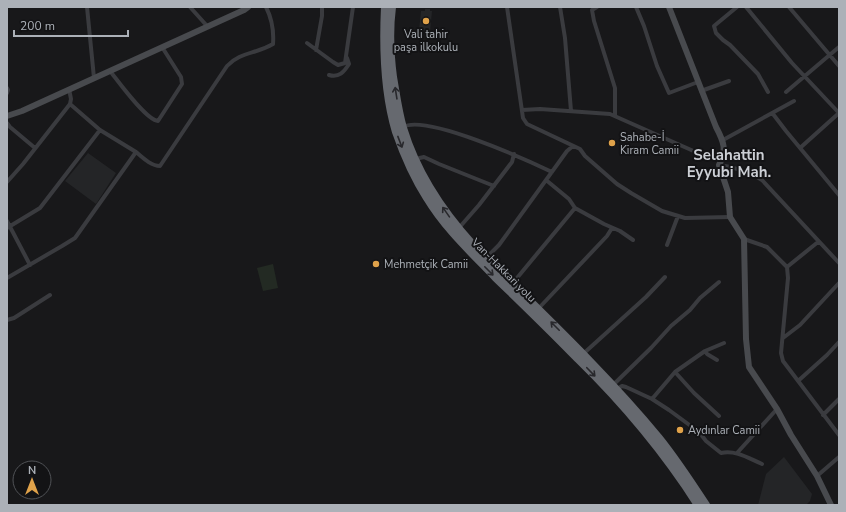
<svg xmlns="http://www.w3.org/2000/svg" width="846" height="512" font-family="'Nunito Sans',sans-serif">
  <rect width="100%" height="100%" fill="#18181a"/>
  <path fill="#242527" d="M425 9H430V11H432L430 32 419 31 421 11H425Z
    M88 153 116 173 96 204 65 181Z
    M784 457 812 494 810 501 806 505H758L766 474Z"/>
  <path fill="#232a23" d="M273 264 278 288 263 291 257 268Z"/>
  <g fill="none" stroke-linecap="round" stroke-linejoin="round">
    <path stroke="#3a3b3f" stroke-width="4" d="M87 7 94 78
      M190 7 208 27
      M507 7 523 118 527 124 580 149 585 156 617 184 631 193 662 211 685 218 730 217
      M560 7 565 38 571 111
      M597 7 592 10 594 21 615 88V116
      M636 7 644 26 657 66 669 93 698 82
      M737 7 714 26 716 33 723 40 730 45 758 74 768 92
      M746 7 792 63 839 113 800 148
      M789 7 839 66
      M307 43 333 62 338 65 345 63 353 7
      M316 50 322 16V7
      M110 71C118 81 146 120 158 121L182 84 181 77 162 47
      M329 75C339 78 344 72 349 64L347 58
      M7 88 8 90 7 93
      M701 91 729 81
      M786 92 839 47
      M522 110 540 109 610 114 707 157 712 158 724 155
      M773 114 786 131 839 195
      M7 123 10 127 35 148
      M403 127C426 114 527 160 552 172
      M723 140 794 101
      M136 152C143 158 151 166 160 166L227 66C240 52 256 54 273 44 274 31 272 19 266 7
      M415 159 424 157 439 164 494 186
      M719 165C734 167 750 172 762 180L839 263
      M546 180 569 199 575 208 604 224 620 231 633 240
      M7 182 23 164 70 104
      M7 221 30 265
      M7 228 40 208 100 130
      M458 229 479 205 512 162 514 154
      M744 239 767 247 787 267 788 278 781 353 783 361 839 435
      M667 245 678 216
      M486 258 499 245 567 151 573 146
      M787 267 818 242
      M7 278 62 246 75 238 136 152 100 130 70 104 71 99 69 89
      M512 284 575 208
      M538 309 607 236 612 228
      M7 320 14 318 50 295
      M783 338 800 325 839 283
      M705 351 707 354 717 360
      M583 354 646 297 665 277
      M675 372 694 393 719 416
      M798 381 827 355 839 342
      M613 385 651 348 671 326 690 310 700 298 719 282
      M617 389 622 386 626 387 652 399 669 410 699 432 706 441 721 453C736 450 748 458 762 464
      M652 399 675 372 705 351 724 343
      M823 415 839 399
      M737 453 777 409
      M817 476 839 457"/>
    <path stroke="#484a4e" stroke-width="6" d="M669 7 716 127C724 142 727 150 719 165L728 192 730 217 744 239 746 339 749 367 777 409 791 435 817 476 831 505
      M7 116 22 111 244 10 248 7"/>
    <path stroke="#66696f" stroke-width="8" d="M385 7C383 48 384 92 396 132 404 155 414 178 427 198 445 228 471 252 495 277 523 304 551 331 578 359 623 403 664 452 698 505
      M392 7C389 30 390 54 393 77 396 94 398 111 403 128 416 171 442 211 473 245 536 308 602 369 659 438 676 459 691 482 706 505"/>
  </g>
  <defs><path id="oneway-shaft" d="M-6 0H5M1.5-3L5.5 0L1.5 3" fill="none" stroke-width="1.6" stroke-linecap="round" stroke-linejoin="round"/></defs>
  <g stroke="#28282c">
    <use href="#oneway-shaft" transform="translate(396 93) rotate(-99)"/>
    <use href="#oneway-shaft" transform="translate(400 142) rotate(69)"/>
    <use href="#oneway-shaft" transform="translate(446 212) rotate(-125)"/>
    <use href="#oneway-shaft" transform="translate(489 271) rotate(45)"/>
    <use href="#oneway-shaft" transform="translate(555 326) rotate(-135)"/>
    <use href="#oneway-shaft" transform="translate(591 372) rotate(46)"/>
  </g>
  <g fill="#e0a24a" stroke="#131315" stroke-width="1.5">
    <circle cx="426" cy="21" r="4"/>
    <circle cx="612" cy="143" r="4"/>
    <circle cx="376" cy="264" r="4"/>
    <circle cx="680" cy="430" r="4"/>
  </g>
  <g text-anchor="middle" stroke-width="4" stroke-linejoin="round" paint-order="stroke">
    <g font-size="11" fill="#acb1b8" stroke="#131315" text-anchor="start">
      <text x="426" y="38" text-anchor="middle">Vali tahir<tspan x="426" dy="13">paşa ilkokulu</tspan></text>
      <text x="620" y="141">Sahabe-İ<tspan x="620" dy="13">Kiram Camii</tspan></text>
      <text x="384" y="268">Mehmetçik Camii</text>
      <text x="688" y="434">Aydınlar Camii</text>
    </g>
    <g font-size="11" fill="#acb1b8" stroke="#131315">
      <text transform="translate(504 270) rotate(45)" y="4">Van-Hakkari yolu</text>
    </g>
    <g font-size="15" font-weight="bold" fill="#cccfd5" stroke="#131315">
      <text x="729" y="160">Selahattin<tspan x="729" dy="17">Eyyubi Mah.</tspan></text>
    </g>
  </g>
  <rect width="846" height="512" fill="none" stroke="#acb1b8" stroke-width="16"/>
  <g transform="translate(32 480)"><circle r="19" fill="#131315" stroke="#505256"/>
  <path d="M0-3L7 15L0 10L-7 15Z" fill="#e0a24a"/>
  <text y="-6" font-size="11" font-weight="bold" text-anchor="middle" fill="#acb1b8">N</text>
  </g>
  <path d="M14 30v6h114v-6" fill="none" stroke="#acb1b8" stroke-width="2"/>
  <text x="20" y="30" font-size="12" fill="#acb1b8" stroke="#131315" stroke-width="3" paint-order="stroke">200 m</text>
</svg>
